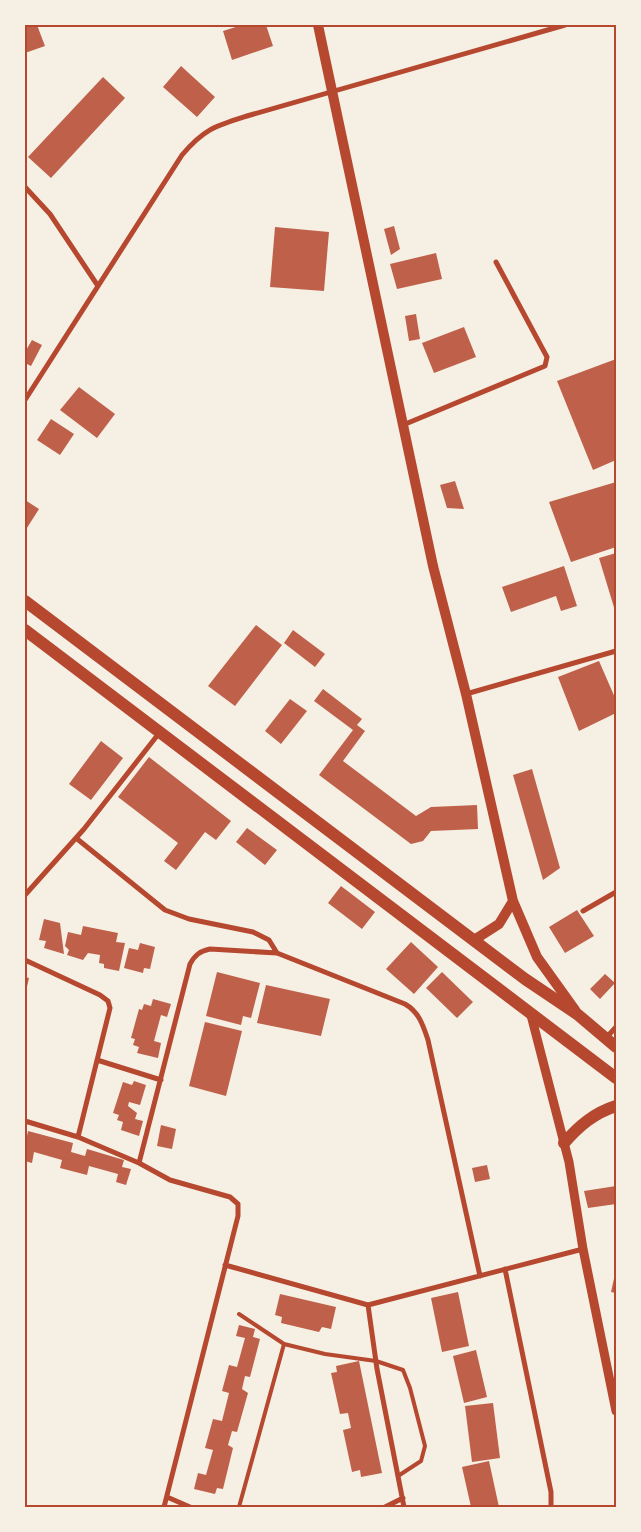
<svg xmlns="http://www.w3.org/2000/svg" width="641" height="1532" font-family="'Noto Sans',sans-serif">
  <rect width="100%" height="100%" fill="#f6efe4"/>
  <path fill="#bf614a" d="M25 25H37L45 46 25 53Z
    M242 25H266L273 46 232 60 223 31Z
    M181 66 215 97 197 117 163 87Z
    M103 77 125 98 51 178 28 157Z
    M394 226 400 249 391 255 384 229Z
    M275 227 329 232 324 291 270 287Z
    M436 253 442 279 397 289 390 264Z
    M416 314 420 339 409 341 405 316Z
    M464 327 476 357 434 373 422 343Z
    M32 340 42 345 31 366 25 363V352Z
    M616 359V460L593 470 557 381Z
    M79 387 115 414 97 438 60 410Z
    M51 419 74 434 60 455 37 440Z
    M455 481 464 509 447 508 440 485Z
    M616 482V547L571 562 549 502Z
    M25 500 39 509 25 531Z
    M616 553V614L599 558Z
    M564 566 577 606 561 611 556 596 511 612 502 587Z
    M256 625 282 645 235 706 208 686Z
    M293 630 325 654 315 667 284 643Z
    M599 661 616 700V713L579 731 558 677Z
    M323 689 362 719 357 725 365 731 343 761 416 816 431 807 477 805 478 829 431 831 423 841 411 844 319 775 353 730 314 701Z
    M290 699 307 711 281 744 265 731Z
    M101 741 123 758 91 800 69 784Z
    M149 757 231 821 216 840 205 832 176 870 164 861 178 843 118 797Z
    M532 769 560 868 543 880 513 775Z
    M247 828 277 850 265 865 236 842Z
    M341 886 375 912 362 929 328 903Z
    M577 910 594 936 565 953 549 927Z
    M44 919 60 923 64 954 44 948 46 941 39 940Z
    M83 926 118 933 116 942 125 943 119 971 104 968V964L99 963 100 955 88 953 83 960 67 955 69 950 65 946 68 932 81 935Z
    M411 942 438 967 414 994 386 969Z
    M140 943 155 947 150 969 144 968 143 973 124 968 129 948 138 950Z
    M217 972 260 983 251 1018 243 1016 241 1025 206 1016Z
    M442 972 473 1002 457 1018 426 988Z
    M605 974 615 983 600 999 590 989Z
    M25 977 29 978 26 991H25Z
    M266 985 330 999 321 1036 257 1023Z
    M153 999 171 1004 167 1017 161 1015 154 1041 161 1043 158 1058 137 1053 139 1047 133 1045 135 1039 131 1038 139 1009 142 1010 144 1004 151 1006Z
    M205 1022 242 1031 226 1096 189 1086Z
    M134 1081 146 1085 140 1105 129 1102 128 1106 137 1113 135 1119 143 1121 139 1136 121 1130 123 1122 117 1120 119 1115 113 1113 123 1082 132 1085Z
    M161 1125 176 1129 172 1149 157 1146Z
    M28 1131 73 1143 71 1152 85 1156 87 1149 124 1160 122 1167 131 1169 126 1185 116 1182 118 1174 89 1166 87 1175 60 1168 62 1160 34 1152 32 1163 25 1161V1136H27Z
    M487 1165 490 1179 475 1182 472 1168Z
    M616 1186V1204L588 1208 584 1191Z
    M615 1274H616V1293L611 1292Z
    M458 1292 469 1346 442 1352 431 1298Z
    M280 1294 336 1307 331 1329 322 1327 319 1332 281 1323 282 1317 275 1315Z
    M239 1325 255 1329 253 1337 260 1339 250 1377 245 1376 242 1389 248 1393 237 1432 232 1431 228 1445 233 1448 223 1489 217 1488 215 1494 194 1489 198 1473 206 1475 213 1450 205 1448 213 1419 222 1421 229 1393 222 1391 229 1365 237 1367 245 1338 236 1336Z
    M476 1350 487 1397 464 1403 453 1356Z
    M359 1361 382 1473 361 1477 360 1470 352 1472 343 1430 351 1428 348 1413 340 1414 331 1373 337 1372 336 1366Z
    M493 1403 500 1458 472 1462 465 1406Z
    M489 1461 499 1507H471L462 1467Z"/>
  <g fill="none" stroke-linecap="round" stroke-linejoin="round">
    <path stroke="#b5482f" stroke-width="4" d="M239 1314 284 1344 325 1354 376 1361 403 1370 410 1388 425 1446 421 1461 398 1476
      M239 1507 284 1344"/>
    <path stroke="#b5482f" stroke-width="5" d="M25 187 50 214 98 286
      M25 400 182 155C204 129 215 126 247 116L565 25
      M403 425 545 366 547 357 496 262
      M466 694 616 651
      M76 838 165 910 189 919 253 932 269 940 277 953
      M25 895 84 829 160 732
      M583 911 616 892
      M25 960 100 995 108 1001 110 1008 78 1137
      M606 1038 616 1027
      M97 1060 161 1080
      M25 1121 78 1137 139 1163 170 1180 230 1197 238 1204V1216L164 1507
      M139 1163 190 964C195 955 200 951 210 949L277 953 405 1004C419 1012 423 1025 428 1040L480 1276
      M225 1265 368 1305 583 1249
      M505 1269 551 1492V1507
      M368 1305 377 1369 404 1507
      M167 1497 190 1507
      M385 1507 403 1498"/>
    <path stroke="#b5482f" stroke-width="9" d="M531 1015 569 1162 583 1249 616 1411"/>
    <path stroke="#b5482f" stroke-width="10" d="M318 25 433 566 466 694 513 901 537 957 575 1010
      M474 940 499 924 513 901"/>
    <path stroke="#b5482f" stroke-width="12" d="M25 601 525 979 577 1014 616 1047
      M25 630 616 1078
      M564 1143C579 1126 594 1113 616 1106"/>
  </g>
  <rect width="641" height="1532" fill="none" stroke="#f6efe4" stroke-width="52"/>
  <rect x="26" y="26" width="589" height="1480" fill="none" stroke="#b5482f" stroke-width="2"/>
</svg>
